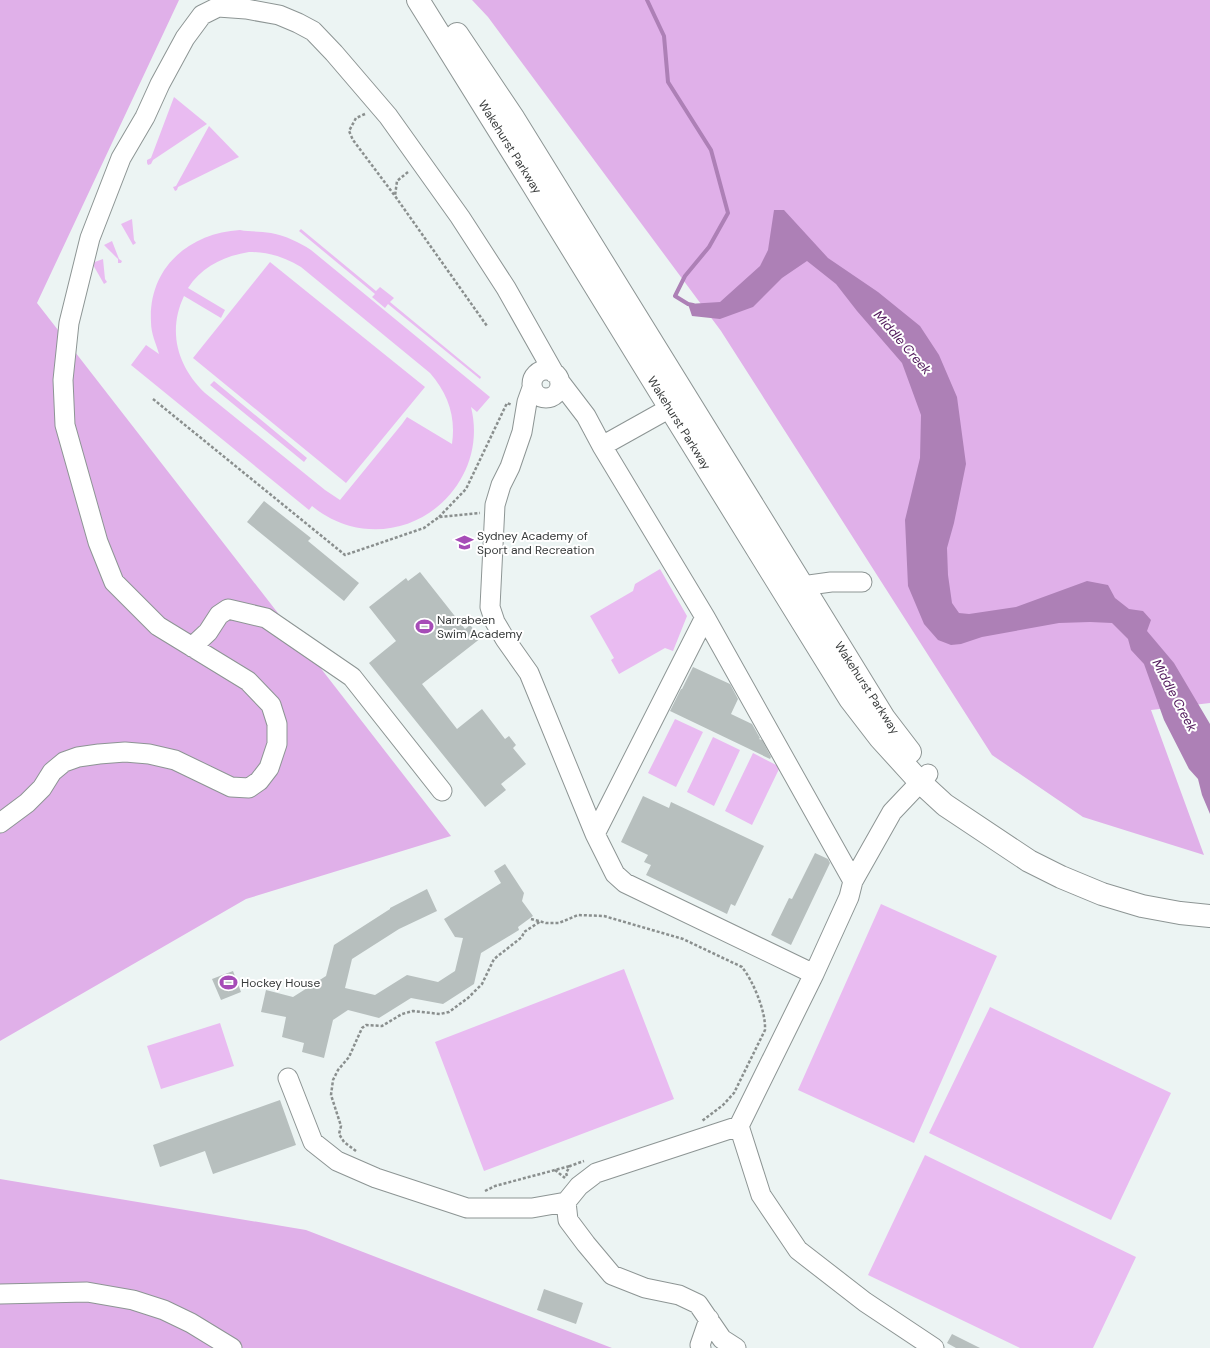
<svg xmlns="http://www.w3.org/2000/svg" width="1210" height="1348" font-family="'DM Sans',sans-serif">
  <rect width="100%" height="100%" fill="#ecf4f3"/>
  <path fill="#e9bbf1" fill-rule="evenodd" d="M174 97 207 124 153 160 151 164 148 165 147 163V160L151 158Z
    M209 126 239 157 178 187 177 190 175 191 173 187 176 186Z
    M132 219 134 240 136 243 133 245 121 224Z
    M301 229 376 291 380 287 394 298 390 302 481 377 480 379 388 304 385 308 372 297 375 294 299 231Z
    M240 230C250 232 261 231 271 233 286 236 299 242 311 250L490 397 477 412 471 407C489 479 422 545 350 526 336 522 323 515 312 506L309 510 131 365 146 345 159 354C156 343 151 334 151 322 148 268 189 233 240 230ZM249 252C269 252 284 257 301 267L430 373C448 394 456 416 452 444L407 417 402 424 340 500 325 490 205 393C178 367 167 332 184 296L221 318 225 310 188 288C202 266 225 256 249 252Z
    M112 241 119 259 122 261 121 263H118V259L104 245Z
    M103 259 105 279 107 282 104 284 92 263Z
    M270 262 425 387 346 483 193 358Z
    M214 381 307 458 304 462 210 385Z
    M660 569 687 616 673 651 665 648 619 674 611 660 614 658 590 616 633 591 635 584Z
    M675 719 703 732 676 787 648 773Z
    M713 737 740 750 714 806 687 792Z
    M753 753 780 767 752 825 725 811Z
    M881 904 997 956 914 1143 798 1090Z
    M624 969 674 1099 484 1171 435 1042Z
    M990 1007 1171 1093 1111 1220 929 1133Z
    M220 1023 234 1066 161 1089 147 1046Z
    M925 1155 1136 1257 1093 1348H1020L868 1275Z"/>
  <path fill="#e0b0e9" d="M0 0H179L37 303 451 836 246 899 0 1041Z
    M472 0H1210V703L1151 710 1204 855 1083 817 992 755 721 331 488 17Z
    M0 1179 306 1230 612 1348H0Z"/>
  <path fill="#ad80b6" d="M774 210H784L828 258 878 292 920 326 939 355 957 397 966 464 954 523 947 548 948 575 952 603 959 613 969 614 1016 607 1087 581 1108 585 1115 598 1129 609 1143 611 1151 620 1147 631 1174 663 1210 724V814L1202 795 1198 779 1189 769 1164 720 1144 664 1131 650 1128 639 1112 623 1090 622 1059 623 982 637 961 644 951 645 938 640 924 624 908 586 905 520 920 458 921 415 902 363 857 311 836 284 807 261 782 278 753 307 720 319 692 316 688 304 720 302 760 266 768 250Z"/>
  <g fill="none" stroke-linecap="round" stroke-linejoin="round">
    <path stroke="#ad80b6" stroke-width="4" d="M647 0 664 36 668 82 711 150 728 213 709 247 685 276 675 296 688 304 693 305"/>
  </g>
  <path fill="#b7bfbe" d="M264 501 311 538 308 541 359 583 344 601 247 522Z
    M420 572 465 629 470 625 481 638 422 684 457 729 482 709 505 739 509 736 516 745 513 748 526 764 501 784 506 790 485 807 369 663 396 641 369 607 406 578 408 581Z
    M693 667 730 684 738 699 731 714 752 724 760 738 759 739 762 740 771 757 770 759 670 711 681 689H682Z
    M643 796 669 808 671 802 764 846 735 906 731 904 727 914 646 875 651 865 644 862 648 855 621 842Z
    M815 853 828 859 830 863 791 945 771 935 789 898 792 899Z
    M505 864 524 893 522 901 533 916 518 927 519 930 481 953 474 984 443 1004 411 998 379 1018 348 1010 333 1020 324 1058 302 1052 304 1043 282 1037 286 1017 261 1012 266 990 293 997 326 976 334 945 390 909V908L427 889 437 911 399 929 352 959 345 988 375 995 407 975 438 982 455 971 463 938 455 937 444 919 501 883 494 871Z
    M233 971 241 992 221 1000 212 979Z
    M280 1100 296 1145 213 1174 205 1151 160 1167 153 1145Z
    M544 1289 583 1303 576 1324 537 1310Z
    M952 1334 980 1348H956L947 1343Z"/>
  <g fill="none" stroke-linecap="round" stroke-linejoin="round">
    <defs>
      <path id="minor" d="M532 384a14 14 0 1 1 28 0a14 14 0 1 1-28 0Z
        M560 382 586 416 602 446 705 617 853 881
        M532 388 527 402 522 432 510 467 501 485 495 505 490 607 495 622 505 639 529 673 595 834 615 874 625 883 814 974
        M602 446 670 408
        M802 586 831 582H862
        M192 647 208 632 219 615 228 609 266 618 352 677 442 791
        M928 774 892 812 853 881 849 897 814 974 739 1126 761 1195 798 1250 865 1302 934 1348
        M0 823 27 803 42 788 52 772 64 762 78 757 99 754 125 752 149 754 175 760 231 787 249 788 259 781 269 768 277 744V724L271 705 248 681 158 626 114 582 98 542 65 425 63 380 69 323 90 238 121 158 145 117 160 84 185 38 202 15 218 7 246 9 279 15 298 23 313 31 334 53 388 116 460 217 506 288 554 373
        M595 834 705 617
        M288 1078 313 1142 337 1161 376 1178 467 1208H532L566 1202 579 1186 596 1173 739 1126
        M566 1202 568 1220 586 1244 612 1275 645 1288 679 1295 698 1304 722 1339 736 1348
        M0 1294 87 1292 133 1300 164 1310 191 1323 232 1348
        M701 1348 700 1345 709 1319"/>
      <path id="major" d="M418 0 533 185 670 408 850 699 880 738 920 782 945 805 1029 861 1061 877 1102 894 1142 906 1180 913 1210 916
        M457 34 514 119 841 648 884 718 910 752"/>
    </defs>
    <use href="#minor" stroke="#8d9594" stroke-width="21"/>
    <use href="#major" stroke="#8d9594" stroke-width="24"/>
    <path stroke="#8a8f8e" stroke-width="2.5" stroke-dasharray="3 2" stroke-linecap="butt" d="M365 114 356 118 349 131 353 140 395 196
      M408 172 397 181 395 196 487 326
      M153 399 345 555 424 528 439 517 480 513
      M439 517 466 489 507 403 512 405
      M531 919 546 923H559L578 915 604 916 683 939 742 967C753 981 766 1011 765 1030L734 1093 723 1105 702 1121
      M356 1151 344 1142 339 1134 341 1126 331 1095 333 1080 338 1070 349 1057 362 1028 366 1025 382 1026 402 1014 413 1011 440 1014 449 1012 468 998 482 984 494 959 522 937 524 932 541 921
      M555 1170 565 1178
      M567 1176 566 1173 570 1166 584 1161
      M485 1191 495 1186 570 1166"/>
    <use href="#minor" stroke="#fff" stroke-width="19"/>
    <use href="#major" stroke="#fff" stroke-width="22"/>
  </g>
  <defs>
    <symbol id="university-bare" viewBox="-9 -9 18 18"><path d="M0-5L7-2L0 1L-7-2ZM-4 1L0 2.5L4 1V4Q0 6-4 4Z" fill="#a64cb7" stroke="#fff" stroke-width="2.5" paint-order="stroke"/></symbol>
    <symbol id="stadium-bare" viewBox="-9 -9 18 18"><path d="M0-5a6.5 5 0 1 0 0 10a6.5 5 0 1 0 0-10ZM-3.5-1.8h7v3.6h-7Z" fill="#a64cb7" stroke="#fff" stroke-width="2.5" paint-order="stroke"/></symbol>
  </defs>
  <g fill-rule="evenodd">
    <use href="#university-bare" x="452" y="530" width="25" height="25"/>
    <use href="#stadium-bare" x="412" y="614" width="25" height="25"/>
    <use href="#stadium-bare" x="216" y="970" width="25" height="25"/>
  </g>
  <g text-anchor="middle" stroke-width="4" stroke-linejoin="round" paint-order="stroke">
    <g font-size="12" fill="#383b3b" stroke="#fff">
      <text transform="translate(510 147) rotate(58)" y="4">Wakehurst Parkway</text>
      <text transform="translate(679 423) rotate(58)" y="4">Wakehurst Parkway</text>
      <text transform="translate(867 688) rotate(57)" y="4">Wakehurst Parkway</text>
    </g>
    <g font-size="12" fill="#383b3b" stroke="#fff" text-anchor="start">
      <text x="477" y="540">Sydney Academy of<tspan x="477" dy="14">Sport and Recreation</tspan></text>
      <text x="437" y="624">Narrabeen<tspan x="437" dy="14">Swim Academy</tspan></text>
      <text x="241" y="987">Hockey House</text>
    </g>
    <g font-size="13" font-style="italic" fill="#50185b" stroke="#fff">
      <text transform="translate(903 342) rotate(49)" y="5">Middle Creek</text>
      <text transform="translate(1175 695) rotate(62)" y="5">Middle Creek</text>
    </g>
  </g>
</svg>
